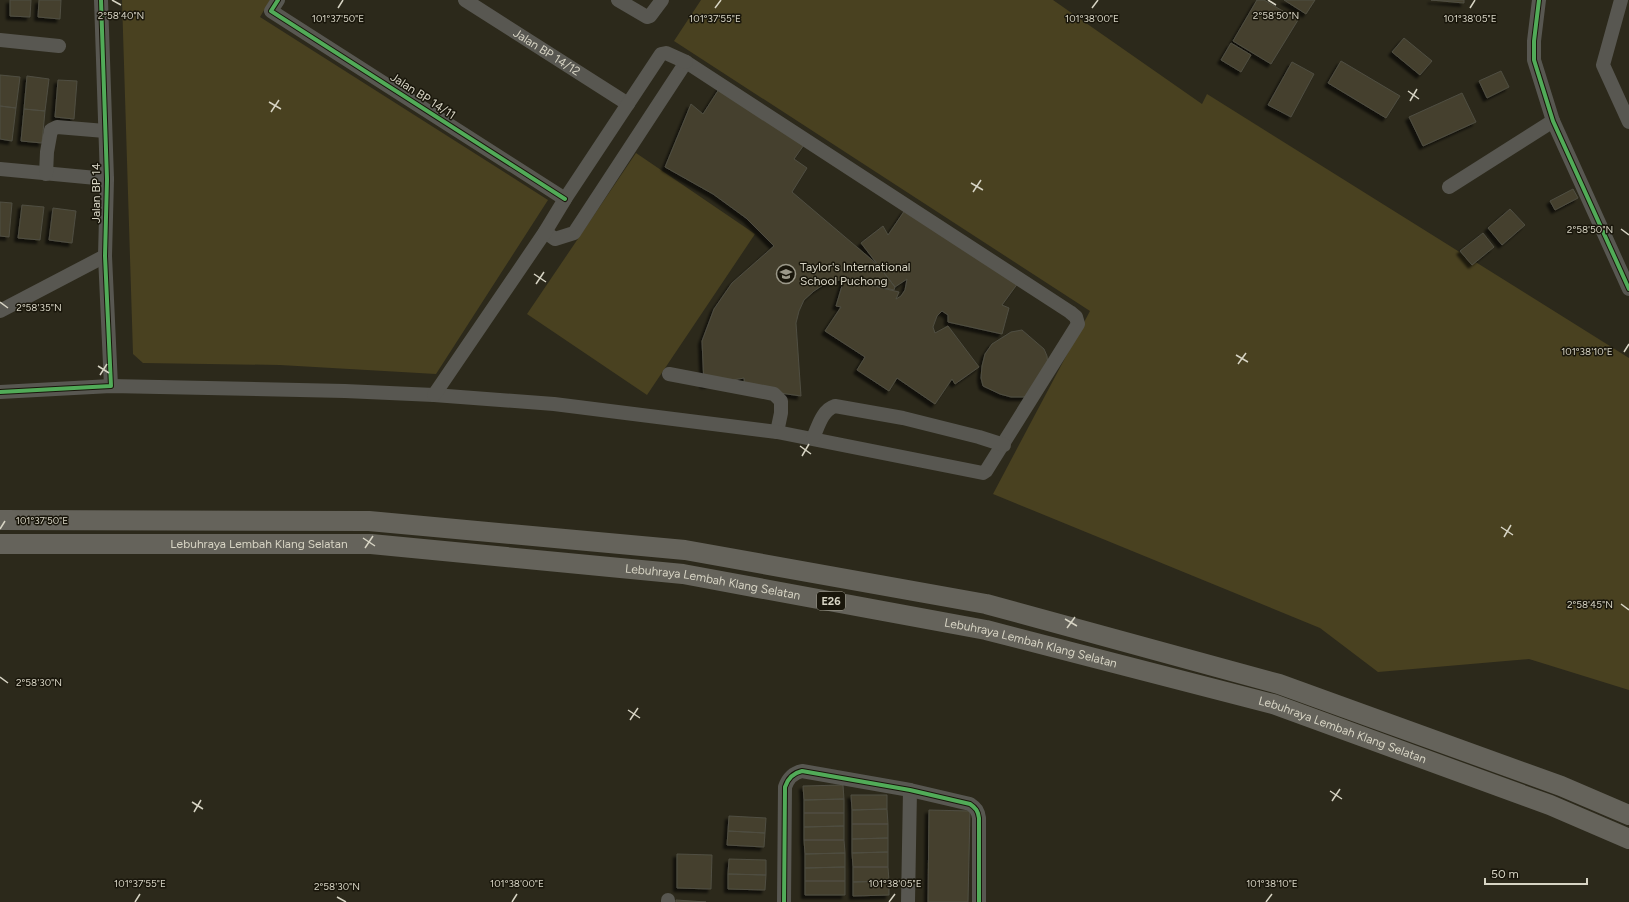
<svg xmlns="http://www.w3.org/2000/svg" width="1629" height="902" font-family="Figtree,sans-serif">
  <defs>
    <filter id="shadow"><feDropShadow dx="-3.5" dy="3.5" stdDeviation="1" flood-color="#0009"/></filter>
  </defs>
  <rect width="100%" height="100%" fill="#2c291b"/>
  <path fill="#494120" d="M122 0H270L260 17 548 200 436 374 280 365 143 363 133 354Z
    M701 0H1053L1202 104 1207 94 1629 358V690L1529 659 1378 672 1320 628 993 494 1090 311 674 41Z
    M636 153 755 234 647 395 527 314Z"/>
  <path fill="#44412e" stroke="#504e42" filter="url(#shadow)" d="M10 0H31L30 17 10 16Z
    M39 0H61L60 19 38 17Z
    M1257 0H1264L1298 20 1271 64 1233 41Z
    M1284 0H1315L1306 14Z
    M1431 0H1464V3Z
    M1404 38 1432 61 1420 75 1392 52Z
    M1231 43 1251 55 1241 72 1221 60Z
    M1341 61 1400 96 1386 118 1328 83Z
    M1292 62 1314 74 1291 117 1268 105Z
    M1501 71 1509 87 1487 98 1479 81Z
    M0 75 20 77 16 108 0 106Z
    M27 76 49 79 45 111 24 109Z
    M58 80 77 81 74 119 55 117Z
    M721 86 806 142 794 159 807 168 792 192 878 265 895 287 894 290 844 279 826 283 814 291 804 300 799 311 796 323 801 396 745 388 744 378 704 385 702 341 714 309 732 283 774 246 746 218 713 194 665 167 691 104 703 114Z
    M1462 93 1476 122 1423 146 1409 117Z
    M0 106 16 108 12 141 0 139Z
    M24 109 45 111 42 143 21 141Z
    M1573 189 1578 198 1555 210 1550 201Z
    M0 202 12 203 9 237 0 236Z
    M22 205 44 207 40 240 18 238Z
    M53 208 76 211 72 243 49 240Z
    M1510 209 1525 225 1502 245 1488 228Z
    M905 210 1018 283 1002 305 1009 308 1002 334 948 322V315L942 311 937 316 933 327 935 333 948 326 979 367 955 384 952 379 935 404 897 378 889 391 857 370 865 357 825 331 841 307 836 306 844 279 899 292 896 299 901 296 905 290 907 279 895 287 861 243 883 226 888 235Z
    M1483 233 1494 247 1472 265 1460 251Z
    M1022 330 1044 349 1047 356 1048 366 1033 393 1024 397H1011L1000 394 983 386 981 378 982 366 985 354 992 344 1011 332Z
    M843 785 844 799 804 800 803 786Z
    M851 795H887V809L852 810Z
    M844 799V813H804V800Z
    M887 809 888 824H852V810Z
    M929 810 970 811 968 902H928Z
    M804 813H844V826L804 827Z
    M729 816 766 818 765 833 728 831Z
    M852 824H888V838L852 839Z
    M844 826V840H804V827Z
    M728 831 765 833 764 847 727 845Z
    M888 838V852L852 853V839Z
    M804 840H844L845 853 805 854Z
    M888 852V867H853L852 853Z
    M845 853V867L805 868V854Z
    M677 854 712 855 711 889 677 888Z
    M729 859 766 860V875L728 874Z
    M845 867V881H805V868Z
    M853 867H888L889 881 853 882Z
    M728 874 766 875 765 890 728 889Z
    M805 881H845V895H805Z
    M889 881V895L853 896V882Z
    M676 900 706 902H676Z"/>
  <g fill="none" stroke-linecap="round" stroke-linejoin="round">
    <g stroke="#585751" stroke-width="14">
      <path d="M101 0 107 179 105 256 111 386"/>
      <path d="M278 0 271 11 565 199"/>
      <path id="s1" d="M465 0 628 104"/>
      <path d="M618 0 647 17 650 16 662 0"/>
      <path d="M1539 0 1534 41V60L1553 121 1629 289"/>
      <path d="M1621 0 1603 65 1629 122"/>
      <path d="M0 40 59 46"/>
      <path d="M0 169 107 179"/>
      <path d="M46 174 47 152 51 130 57 127 105 131"/>
      <path d="M1449 187 1553 121"/>
      <path d="M0 311 105 256"/>
      <path d="M669 374 774 394 781 401V413L777 432"/>
      <path d="M0 392 111 386 345 391 434 395 554 404 777 432 983 473 986 471 1078 324 1076 317 1070 312 686 62 574 233 555 239 545 232"/>
      <path d="M434 395 545 232 565 199 661 54 666 53 686 62"/>
      <path d="M813 438C818 427 822 410 835 406L903 418 979 437 1004 445"/>
      <path d="M668 900V902"/>
      <path d="M784 902 785 787C788 778 793 773 802 771L910 790 970 804C976 808 978 811 979 818V902"/>
      <path d="M908 902 910 790"/>
    </g>
    <g stroke="#65635b" stroke-width="20">
      <path d="M0 520 369 521 685 550 986 604 1279 684 1561 786 1629 815"/>
      <path id="s2" d="M0 544H371L683 574 986 630 1273 704 1550 805 1629 839"/>
    </g>
    <defs>
      <path id="cycleway" d="M278 0 271 11 565 199
        M1539 0 1534 41V60L1553 121 1629 289
        M0 392 111 386 105 256 107 179 101 0
        M784 902 785 787C788 778 793 773 802 771L910 790 970 804C976 808 978 811 979 818V902"/>
    </defs>
    <use href="#cycleway" stroke="#19160b" stroke-width="6"/>
    <use href="#cycleway" stroke="#51ab58" stroke-width="4"/>
  </g>
  <path fill="none" stroke="#d7d4c4" stroke-width="1.5" d="M112 0 121 5M1268 0 1276 5M338 8 343 0M715 8 721 0M1092 8 1098 0M1470 8 1475 0M1408 91 1419 99M1410 101 1417 89M269 102 281 109M271 112 279 100M971 183 983 190M973 192 981 180M1621 229 1629 235M534 274 546 282M536 284 544 272M0 302 8 308M1624 352 1629 344M1236 355 1248 362M1238 364 1246 353M98 366 109 373M100 375 107 364M800 446 811 454M802 456 809 444M1501 527 1513 535M0 529 5 521M1504 537 1511 525M363 538 375 546M365 548 373 536M1621 604 1629 610M1065 619 1077 626M1067 628 1075 617M0 677 8 683M628 710 640 718M630 720 638 708M1330 791 1342 799M1332 801 1340 789M192 802 203 809M194 812 201 800M337 897 346 902M135 902 140 894M512 902 517 894M889 902 895 894M1266 902 1272 894"/>
  <defs>
    <symbol id="school-ring" viewBox="-11 -11 22 22"><circle r="9.5" fill="#19160b" stroke="#9b9889" stroke-width="1.5"/><path d="M0-5L7-2L0 1L-7-2ZM-4 1L0 2.5L4 1V4Q0 6-4 4Z" fill="#9b9889"/></symbol>
  </defs>
  <g fill-rule="evenodd">
    <use href="#school-ring" x="775" y="263" width="22" height="22"/>
  </g>
  <g text-anchor="middle" stroke-width="3" stroke-linejoin="round" paint-order="stroke">
    <rect fill="#19160b" stroke="#9e9b8c" stroke-width="1" x="817" y="592" width="28" height="18" rx="3"/>
    <g font-size="11" font-weight="bold" fill="#d7d4c4">
      <text x="831" y="605">E26</text>
    </g>
    <g font-size="12" fill="#d7d4c4" stroke="#19160b">
      <text dy="4" stroke="none"><textPath href="#s1" startOffset="97">Jalan BP 14/12</textPath></text>
      <text transform="translate(423 96) rotate(33)" y="4">Jalan BP 14/11</text>
      <text transform="translate(96 193) rotate(-90)" y="4">Jalan BP 14</text>
      <text dy="4" stroke="none"><textPath href="#s2" startOffset="259">Lebuhraya Lembah Klang Selatan</textPath></text>
      <text dy="4" stroke="none"><textPath href="#s2" startOffset="715">Lebuhraya Lembah Klang Selatan</textPath></text>
      <text dy="4" stroke="none"><textPath href="#s2" startOffset="1039">Lebuhraya Lembah Klang Selatan</textPath></text>
      <text dy="4" stroke="none"><textPath href="#s2" startOffset="1363">Lebuhraya Lembah Klang Selatan</textPath></text>
    </g>
    <g font-size="12" fill="#d7d4c4" stroke="#19160b" text-anchor="start">
      <text x="800" y="271">Taylor's International<tspan x="800" dy="14">School Puchong</tspan></text>
    </g>
  </g>
  <g font-size="10" text-anchor="middle" fill="#d7d4c4" stroke="#19160b" stroke-width="3" stroke-linejoin="round" paint-order="stroke">
    <text x="121" y="19">2°58'40"N</text>
    <text x="1276" y="19">2°58'50"N</text>
    <text x="715" y="22">101°37'55"E</text>
    <text x="1092" y="22">101°38'00"E</text>
    <text x="1470" y="22">101°38'05"E</text>
    <text x="338" y="22">101°37'50"E</text>
    <text x="1590" y="233">2°58'50"N</text>
    <text x="39" y="311">2°58'35"N</text>
    <text x="1587" y="355">101°38'10"E</text>
    <text x="42" y="524">101°37'50"E</text>
    <text x="1590" y="608">2°58'45"N</text>
    <text x="39" y="686">2°58'30"N</text>
    <text x="140" y="887">101°37'55"E</text>
    <text x="517" y="887">101°38'00"E</text>
    <text x="895" y="887">101°38'05"E</text>
    <text x="1272" y="887">101°38'10"E</text>
    <text x="337" y="890">2°58'30"N</text>
  </g>
  <path d="M1485 878v6h102v-6" fill="none" stroke="#d7d4c4" stroke-width="2"/>
  <text x="1491" y="878" font-size="12" fill="#d7d4c4" stroke="#19160b" stroke-width="3" paint-order="stroke">50 m</text>
</svg>
